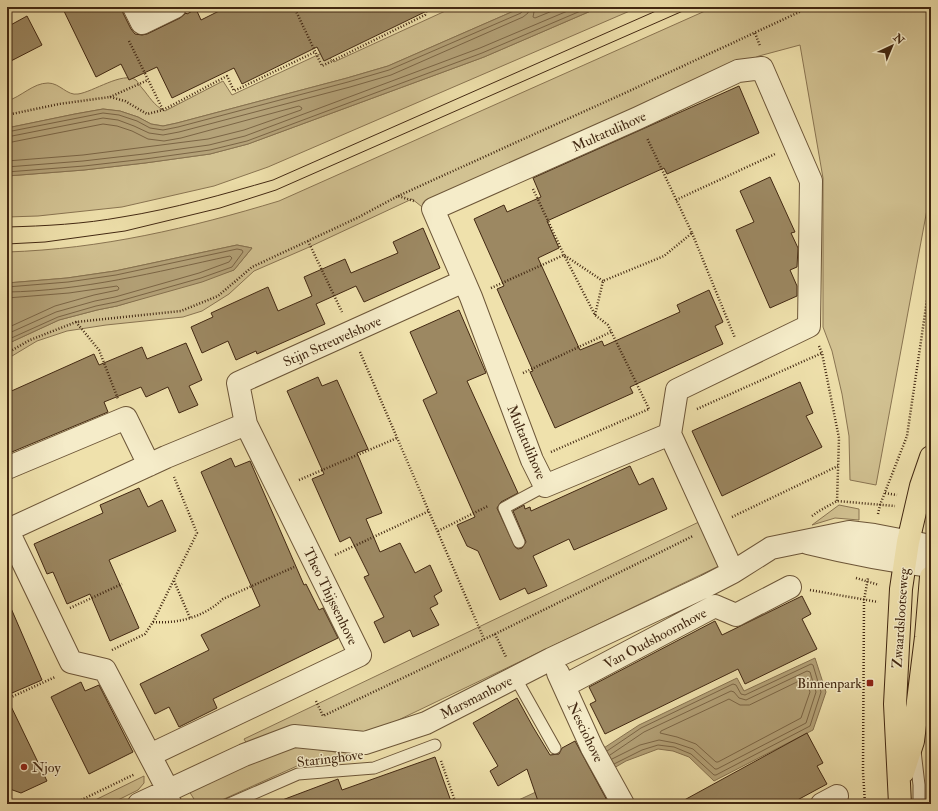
<svg xmlns="http://www.w3.org/2000/svg" width="938" height="811" font-family="'IM FELL Double Pica',serif">
  <rect width="100%" height="100%" fill="#efe1ac"/>
  <filter id="stains"><feTurbulence type="fractalNoise" baseFrequency=".005" numOctaves="4"/><feColorMatrix values="0 0 0 0 .2 0 0 0 0 .09 0 0 0 0 .02 0 0 0 .5 -.17"/></filter>
  <radialGradient id="worn" r=".72"><stop offset=".6" stop-color="#630" stop-opacity="0"/><stop offset="1" stop-color="#630" stop-opacity=".3"/></radialGradient>
  <path fill="#d2c292" stroke="#8a7552" d="M454 7H523L388 66 347 78 177 123 163 126 151 124 138 117 120 111 103 109 75 114 7 128V101C21 97 33 83 48 83 60 83 67 96 78 94 93 92 123 71 136 80 138 82 140 86 142 88 149 96 154 106 165 111L223 81 232 95 324 52 334 62Z
    M600 7H639L268 167 214 186 122 207 38 216 7 217V176L84 170 145 163 210 154 248 144 484 57Z
    M714 7H928C932 73 933 139 928 204L876 485 850 480 849 436 842 394 832 351 823 327V178L800 45 759 56 432 201 426 210 412 199 307 248 254 271 229 294 202 311 183 317 106 325 67 331 37 341 7 359V344L59 320 97 310 117 306 234 270 252 248 237 245 115 271 67 278 7 283V252C101 249 190 228 279 201Z
    M839 505 859 509V520L835 518 812 525Z
    M703 520 719 566 388 725 352 736 247 744 244 739Z
    M288 745 335 752 362 751 297 766 213 804H197L189 791Z
    M144 776V783L138 790 110 804H87Z"/>
  <path fill="#b4a278" stroke="#86714f" d="M523 7H600L484 57 248 144 210 154 145 163 84 170 7 176V128L75 114 103 109 120 111 138 117 151 124 163 126 177 123 347 78 388 66Z
    M237 245 252 248 234 270 202 282 117 306 97 310 59 320 7 344V283L67 278 115 271Z
    M815 658 826 692 813 730 714 781 689 757 673 751 658 749 626 761 552 804H510L538 791 639 725 737 678 744 691Z"/>
  <g fill="none" stroke-linecap="round" stroke-linejoin="round">
    <path stroke="#7b6545" stroke-width="1" d="M535 7 533 17 535 18 562 7
      M7 132 103 113 119 115 137 121 150 128 163 130 178 127 348 82 389 70 521 13 523 10 524 7
      M7 137 103 118 118 120 134 126 149 133 163 135 179 132 350 87 391 75 523 17 528 13 529 7
      M7 143 103 124 117 126 132 131 148 139 164 141 181 138 299 106 302 108 301 110 244 130 208 139 83 155 7 161
      M7 167 83 161 144 154 209 145 245 136 480 48 577 7
      M7 172 84 166 145 159 210 150 247 141 482 53 590 7
      M7 287 68 282 116 275 237 249 242 250 243 252 232 267 201 278 116 302 96 306 58 317 7 340
      M7 292C82 291 156 272 230 256L232 258 229 262 199 273 115 297 95 301 56 312 7 334
      M7 298 69 293 117 286 119 288 118 290 94 295 55 306 7 328
      M804 679 806 681 810 692 801 718 718 762H716L696 744 677 737 660 733 661 731 729 699 740 705H749Z
      M607 751 641 728 733 684 736 685 741 694 745 695 811 664 813 665 821 692 810 726 716 775H714L691 754 674 747 658 745 642 750 614 764
      M610 755 644 732 731 691 734 692 739 698 746 700 807 671 810 672 816 692 806 723 717 769H715L693 749 675 743 659 740 640 745 612 759"/>
  </g>
  <path fill="#9c8862" stroke="#422812" d="M62 7H122L123 13 131 29 135 34 142 35 147 34 180 18 186 13 187 14 196 9 201 20 227 7H435L324 61 317 47 242 84 234 68 172 98 157 67 129 80 121 64 96 77Z
    M27 16 42 45 7 63V27Z
    M739 86 759 133 667 174 664 168 547 221 559 248 538 258 580 350 602 341 604 346 680 312 677 305 709 290 723 322 715 326 723 344 630 387 633 393 555 428 530 372 533 371 497 289 504 286 474 219 504 205 507 212 541 197 533 178Z
    M770 177 795 232 791 233 798 248 797 267 790 270 797 286V296L770 308 736 230 754 222 740 191Z
    M423 228 440 268 364 302 356 286 316 304 325 324 257 354 256 351 236 360 228 341 202 353 191 327 213 317 211 313 268 287 278 311 312 296 304 277 345 259 351 273 398 253 393 242Z
    M459 310 486 373 467 381 518 493 501 502 497 508 515 547 518 549 522 548 526 542 513 511 524 505 525 509 530 507 531 511 630 466 639 485 653 478 667 509 574 550 569 539 533 556 547 586 528 594 525 588 500 600 478 551 467 546 457 525 475 517 423 400 437 393 410 332Z
    M186 343 202 380 189 386 198 405 179 413 168 387 146 397 141 387 104 402 108 412 7 454V393L94 354 99 365 142 347 147 359Z
    M318 377 322 386 337 380 368 449 357 453 382 513 366 519 380 552 400 543 415 573 430 565 442 591 434 596 438 604 430 608 439 625 413 637 410 630 384 643 374 622 384 617 364 577 369 575 350 537 340 542 312 479 324 474 287 391Z
    M800 382 813 413 806 416 822 447 722 496 692 431Z
    M231 458 235 467 250 461 304 585 306 584 319 610 323 608 338 638 213 699 217 708 179 727 169 707 155 714 140 684 209 650 201 635 260 606 201 472Z
    M139 488 148 507 162 500 176 531 109 560 139 628 110 641 90 594 67 604 53 572 47 574 34 544 103 513 100 505Z
    M802 596 811 614 802 619 817 649 745 684 738 669 605 734 590 704 596 701 589 687 715 621 722 635Z
    M7 599 42 680 12 693 7 683Z
    M81 682 85 691 99 685 133 752 89 774 51 697Z
    M7 698 47 781 21 793 7 788Z
    M517 698 533 727 550 755 559 754 562 748 575 741 609 804H539L527 769 498 786 490 771 498 766 473 723Z
    M807 733 823 763 817 766 827 784 790 804H677Z
    M435 757 452 804H277V802L338 779 342 790Z"/>
  <g fill="none" stroke-linecap="round" stroke-linejoin="round">
    <defs>
      <path id="lane" d="M519 542 504 508 545 486
        M515 677 555 748
        M915 751 919 785V804
        M168 790 177 804
        M229 804 298 774 374 768 435 745"/>
      <path id="street" d="M134 7 142 23 175 7
        M670 434 545 486 532 460 471 297 433 209 638 118 738 71 762 68 811 181 809 326 677 390 670 434 733 572
        M7 468 126 418 149 465
        M7 529 71 662 105 670 168 790
        M8 530 166 457 246 424
        M808 543C849 553 890 561 931 566
        M558 673 592 748 623 804
        M564 686 715 606 736 615 790 587
        M150 755 360 655 246 424 238 383 464 281
        M139 804 244 755 294 736 365 743 426 723 551 659 706 586 733 572 771 548 849 532 874 535 931 546
        M822 804 837 796"/>
      <path id="primary" d="M903 772 913 741 926 637 931 577
        M900 804 895 704 901 589 908 542 921 486 931 457"/>
    </defs>
    <use href="#lane" stroke="#6d5638" stroke-width="13"/>
    <use href="#street" stroke="#6d5638" stroke-width="24"/>
    <use href="#primary" stroke="#422812" stroke-width="24"/>
    <path stroke="#422812" stroke-width="2.5" stroke-dasharray="1 2" stroke-linecap="butt" d="M294 7 322 66 425 15 428 7
      M755 33 760 46
      M129 41 163 110
      M110 97 148 80
      M7 115 59 104 110 97 125 101 147 114 163 110 227 76 234 91 315 52
      M533 189 564 255 595 315 608 325 649 409
      M398 196 627 92 810 7
      M676 200 775 154
      M692 233 735 338
      M308 241 342 312
      M491 288 564 255 603 281
      M595 315 603 281 664 256 692 233 647 138
      M76 322 99 350 118 399
      M819 346 822 353 839 438 837 501
      M360 352 484 639
      M7 353 30 340 76 322 181 311 218 296 252 267 357 218 398 196 414 201
      M523 373 611 332
      M697 409 822 353
      M551 452 649 409
      M299 480 397 438
      M885 493 897 495
      M878 514 880 505 907 436 931 273
      M812 516 819 511 837 501 895 506
      M732 517 838 466
      M438 531 488 506
      M335 555 429 511
      M856 578 879 585
      M174 581 190 618
      M810 590 878 602
      M70 608 122 584
      M153 622C178 624 204 617 223 599L294 567
      M495 634 506 657
      M112 650 145 634 153 622 197 533 174 477
      M7 699 55 677
      M316 701 323 716 495 634 693 536
      M441 761 456 804
      M73 804 135 774
      M865 804 863 772 864 600 868 578"/>
    <use href="#lane" stroke="#f5ecc9" stroke-width="11"/>
    <use href="#street" stroke="#f5ecc9" stroke-width="22"/>
    <use href="#primary" stroke="#efe1ac" stroke-width="22"/>
    <path stroke="#422812" stroke-width="1" d="M7 227C45 226 84 224 122 217 173 209 224 194 273 180L665 7
      M7 244 45 242 125 231 220 208 276 190 692 7"/>
  </g>
  <g fill="#8f2418" stroke="#f5ecc9" stroke-width="1.5">
    <rect x="866" y="679" width="8" height="8" rx="2"/>
    <circle cx="24" cy="767" r="4"/>
  </g>
  <g text-anchor="middle" stroke-width="3" stroke-linejoin="round" paint-order="stroke">
    <g font-size="14" fill="#422812" stroke="#f5ecc9">
      <text transform="translate(609 131) rotate(-24)" y="5">Multatulihove</text>
      <text transform="translate(332 341) rotate(-24)" y="5">Stijn Streuvelshove</text>
      <text transform="translate(527 442) rotate(67)" y="5">Multatulihove</text>
      <text transform="translate(331 596) rotate(64)" y="5">Theo Thijssenhove</text>
      <text transform="translate(900 618) rotate(-86)" y="5">Zwaardslootseweg</text>
      <text transform="translate(655 638) rotate(-28)" y="5">Van Oudshoornhove</text>
      <text transform="translate(476 697) rotate(-27)" y="5">Marsmanhove</text>
      <text transform="translate(586 732) rotate(64)" y="5">Nesciohove</text>
      <text transform="translate(330 758) rotate(-7)" y="5">Staringhove</text>
    </g>
    <g font-size="14" fill="#422812" stroke="#f5ecc9" text-anchor="end">
      <text x="862" y="688">Binnenpark</text>
      <text x="32" y="772" text-anchor="start">Njoy</text>
    </g>
  </g>
  <rect width="938" height="811" fill="none" stroke="#efe1ac" stroke-width="24"/>
  <rect x="8" y="8" width="922" height="795" fill="none" stroke="#422812" stroke-width="2"/>
  <rect x="12" y="12" width="914" height="787" fill="none" stroke="#422812"/>
  <g transform="translate(892 46) rotate(44)" stroke="#f5ecc9" stroke-width="3" paint-order="stroke">
  <path d="M0-3L7 15L0 10L-7 15Z" fill="#422812"/>
  <text y="-6" font-size="11" font-weight="bold" text-anchor="middle" fill="#422812">N</text>
  </g>
  <rect width="100%" height="100%" filter="url(#stains)"/>
  <rect width="100%" height="100%" fill="url(#worn)"/>
</svg>
